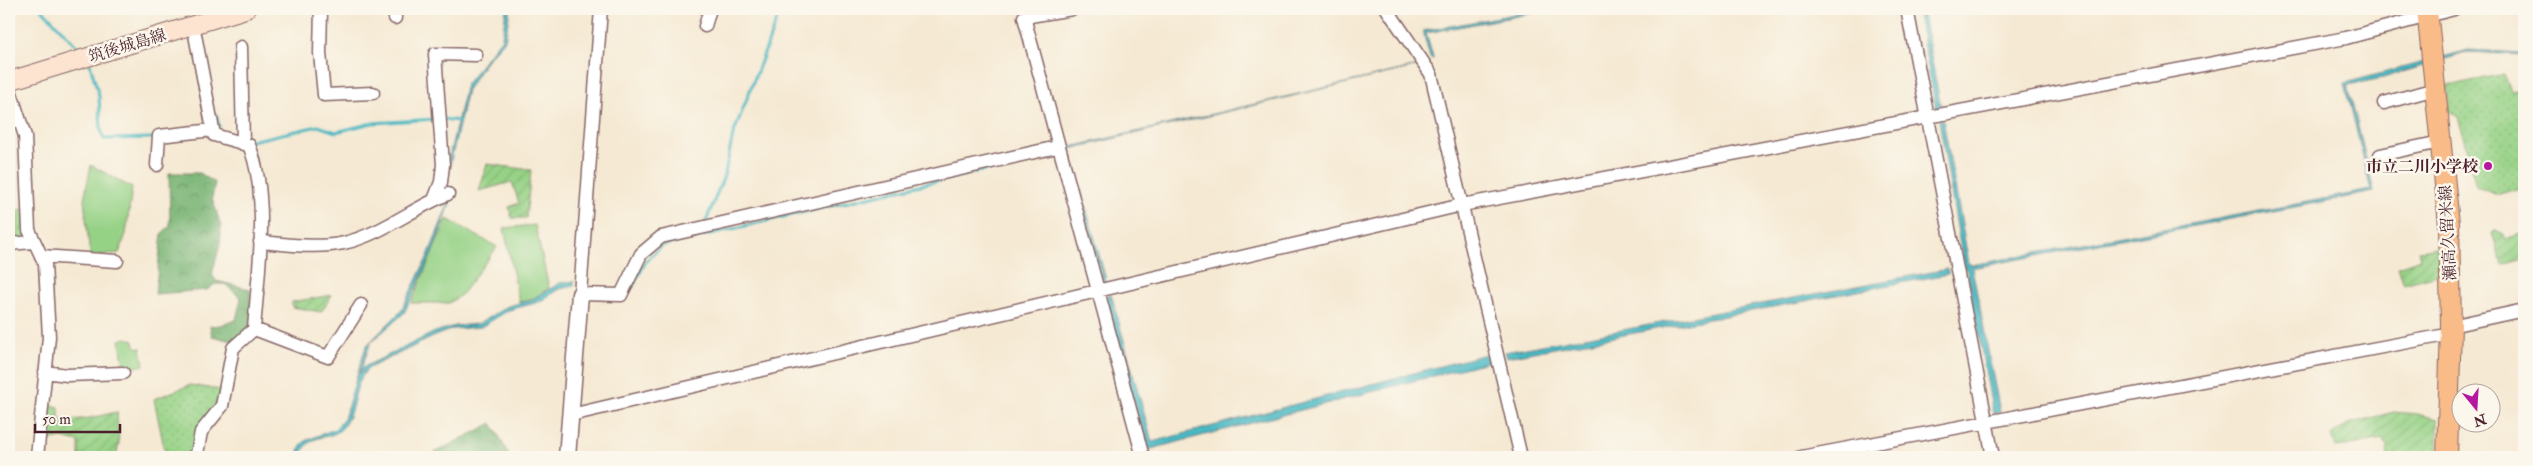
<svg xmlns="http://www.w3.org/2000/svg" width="2533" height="466" font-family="'IM FELL Double Pica','Noto Serif JP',serif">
  <defs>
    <pattern id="forest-crowns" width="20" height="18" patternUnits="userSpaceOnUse" patternTransform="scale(1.25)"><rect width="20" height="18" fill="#78b473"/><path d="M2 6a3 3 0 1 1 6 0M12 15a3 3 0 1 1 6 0" fill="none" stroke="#64925f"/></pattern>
    <pattern id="park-dots" width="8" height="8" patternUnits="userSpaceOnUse" patternTransform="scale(1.25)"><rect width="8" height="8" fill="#96d286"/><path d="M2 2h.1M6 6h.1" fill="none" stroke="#83b474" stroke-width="1.8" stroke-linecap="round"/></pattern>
    <pattern id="garden-furrows" width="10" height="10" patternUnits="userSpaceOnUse" patternTransform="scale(1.25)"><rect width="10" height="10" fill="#96d286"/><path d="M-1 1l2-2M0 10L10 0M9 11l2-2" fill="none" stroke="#83b474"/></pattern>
  </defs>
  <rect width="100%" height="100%" fill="#fbf7ec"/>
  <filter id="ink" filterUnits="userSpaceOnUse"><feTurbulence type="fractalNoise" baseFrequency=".02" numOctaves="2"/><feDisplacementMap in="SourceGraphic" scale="10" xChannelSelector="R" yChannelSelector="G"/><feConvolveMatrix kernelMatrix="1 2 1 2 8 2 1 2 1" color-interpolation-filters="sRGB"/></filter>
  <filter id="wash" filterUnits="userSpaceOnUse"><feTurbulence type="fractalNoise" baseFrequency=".0096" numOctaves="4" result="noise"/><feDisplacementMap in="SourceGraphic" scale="20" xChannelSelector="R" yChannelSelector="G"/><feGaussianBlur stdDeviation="1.12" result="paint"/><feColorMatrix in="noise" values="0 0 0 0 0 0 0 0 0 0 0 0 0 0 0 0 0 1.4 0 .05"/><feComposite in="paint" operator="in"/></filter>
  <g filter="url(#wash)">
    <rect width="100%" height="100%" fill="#f5e9d3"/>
    <path fill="#96d286" stroke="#707858" d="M91 165 132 188 126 234 119 253 90 256 84 199Z
      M447 219 497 247 461 295 449 303H411Z
      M535 225 549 288 534 298 519 302 504 228Z
      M126 338 133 340 136 347 141 348 144 365 124 370 120 340Z"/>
    <path fill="url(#forest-crowns)" stroke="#616a4f" d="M169 173H200L215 183 212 198 221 226 220 245 212 274 216 281 250 289 251 327 235 342 212 336 210 326 221 325 236 320 241 298 225 284H215L207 290 155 294 162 233 170 226Z
      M492 423 510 457H426Z"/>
    <path fill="url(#park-dots)" stroke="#707858" d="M2504 74 2511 91 2524 88V187L2496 195 2476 186 2458 117 2449 111 2447 86Z
      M190 385 221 390 219 398 192 450 184 456 166 457 154 399Z"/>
    <path fill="url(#garden-furrows)" stroke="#707858" d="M487 164 531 170 526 218H512L509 207 519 203 512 182 479 191Z
      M23 209 28 239 9 241V213Z
      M2497 231 2502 233 2505 239 2524 233V259L2502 265 2492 233Z
      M2442 247 2443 273 2404 284 2398 267 2420 259 2418 250Z
      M332 295 321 312 292 307V302Z
      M49 404 59 407V420L85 419 117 412 119 443 116 457H79V442L61 438 45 442Z
      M2394 412 2417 414 2438 419V457H2388L2387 447 2382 439 2336 448 2332 435 2348 424Z"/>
    <path fill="#49b8c2" stroke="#4a6c76" d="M506 9H510L505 40 488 58 467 90 446 182V170L466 84 502 38Z
      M1543 9H1555L1426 33 1433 58 1432 60 1430 58 1423 31Z
      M1917 9H1922L1941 108 1936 109Z
      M2469 50 2524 53V55L2469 52 2383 78 2348 85 2374 192 1972 268 2000 412 1993 414 1967 270 1964 268 1939 120H1943L1969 264 1972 265 2371 190 2345 83Z
      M1418 66 1070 149 1107 284 1104 285 1068 154H1066L1067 148Z
      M447 199 450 204 431 256 404 313 371 342 359 374 364 367 435 332 455 326 478 324 508 306 531 300 560 283 574 281V286L559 289 539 302 509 310 481 327 453 329 437 335 367 369C353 384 356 410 343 427 330 443 311 429 300 457H297L301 445 307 440 335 429 344 419 366 346 401 311 428 256 448 205 444 200Z
      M1948 269V274L1507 357 1505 352Z
      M1111 294 1152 442 1490 353 1491 361 1147 450 1106 296Z"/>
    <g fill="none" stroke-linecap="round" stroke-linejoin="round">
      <path stroke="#49b8c2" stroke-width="3" d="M9 9H10
        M42 9 82 52
        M196 9 198 18
        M90 64 99 96 101 130 104 139 155 138
        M216 115 219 126
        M442 119 459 121
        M251 141 318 126 336 132 372 123 436 119
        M705 224 725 173 733 135 781 9
        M630 287 633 286 646 261 663 245 1019 162"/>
    </g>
  </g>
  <g filter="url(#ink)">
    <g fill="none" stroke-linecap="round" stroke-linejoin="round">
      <defs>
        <path id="minor" d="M321 9 320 53 324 95 373 93
          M395 9V18
          M601 9 580 294 621 295 641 254 661 237 1057 147
          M1072 9 1024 17 1143 457
          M1387 9 1431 74 1521 457
          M1907 9 1993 457
          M705 26 710 9
          M241 47 243 144
          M9 87 25 136 29 230 45 264 49 337 37 457
          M2384 103 2435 89
          M2380 155 2440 142
          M157 165 159 136 213 130
          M434 200 441 182 443 165 435 54 476 55
          M260 242C287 244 317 249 344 243 382 234 413 208 448 194
          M9 244 33 242
          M41 256 117 261
          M2451 326 2524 310
          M254 329 328 357 361 305
          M45 372 67 375 123 373
          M571 415 1462 205 2346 38 2454 9
          M192 457 197 454 201 432 222 406 233 348 254 329C258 275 270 196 249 145L214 135 193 24
          M1801 457 2451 334"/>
        <path id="tertiary" d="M567 457 580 294"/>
        <path id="secondary" d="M9 81 246 9"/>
        <path id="primary" d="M2427 9 2449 224 2451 326 2447 457"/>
      </defs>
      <use href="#minor" stroke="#866666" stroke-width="15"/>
      <use href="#tertiary" stroke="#866666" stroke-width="19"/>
      <use href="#secondary" stroke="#866666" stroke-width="20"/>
      <use href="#primary" stroke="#866666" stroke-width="22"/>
      <use href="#minor" stroke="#fff" stroke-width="12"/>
      <use href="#tertiary" stroke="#fff" stroke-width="16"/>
      <use href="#secondary" stroke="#fde4d0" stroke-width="18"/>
      <use href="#primary" stroke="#f9bc89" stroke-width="20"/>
    </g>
  </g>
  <circle fill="#b5179e" stroke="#fbf7ec" stroke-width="2" cx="2488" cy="166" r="5"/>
  <g text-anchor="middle" stroke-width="5" stroke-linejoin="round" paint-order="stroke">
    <g font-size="16" fill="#4a1f2b" stroke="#fbf7ec">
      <text transform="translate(127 45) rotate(-17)" y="6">筑後城島線</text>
      <text transform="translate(2447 233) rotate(-93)" y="6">瀬高久留米線</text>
    </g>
    <g font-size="16" font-weight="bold" fill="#4a1f2b" stroke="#fbf7ec" text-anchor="end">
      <text x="2478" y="172">市立二川小学校</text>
    </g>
  </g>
  <rect width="2533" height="466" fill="none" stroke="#fbf7ec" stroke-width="30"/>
  <g transform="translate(2476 408) rotate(162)"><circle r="24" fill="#fbf7ec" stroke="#b4a19f"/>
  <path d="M0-4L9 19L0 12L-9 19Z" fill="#b5179e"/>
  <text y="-8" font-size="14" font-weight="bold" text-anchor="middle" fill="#4a1f2b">N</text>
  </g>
  <path d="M35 424v8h85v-8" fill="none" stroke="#4a1f2b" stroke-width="2.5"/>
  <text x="42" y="424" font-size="15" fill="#4a1f2b" stroke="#fbf7ec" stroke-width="4" paint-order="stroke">50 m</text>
</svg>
